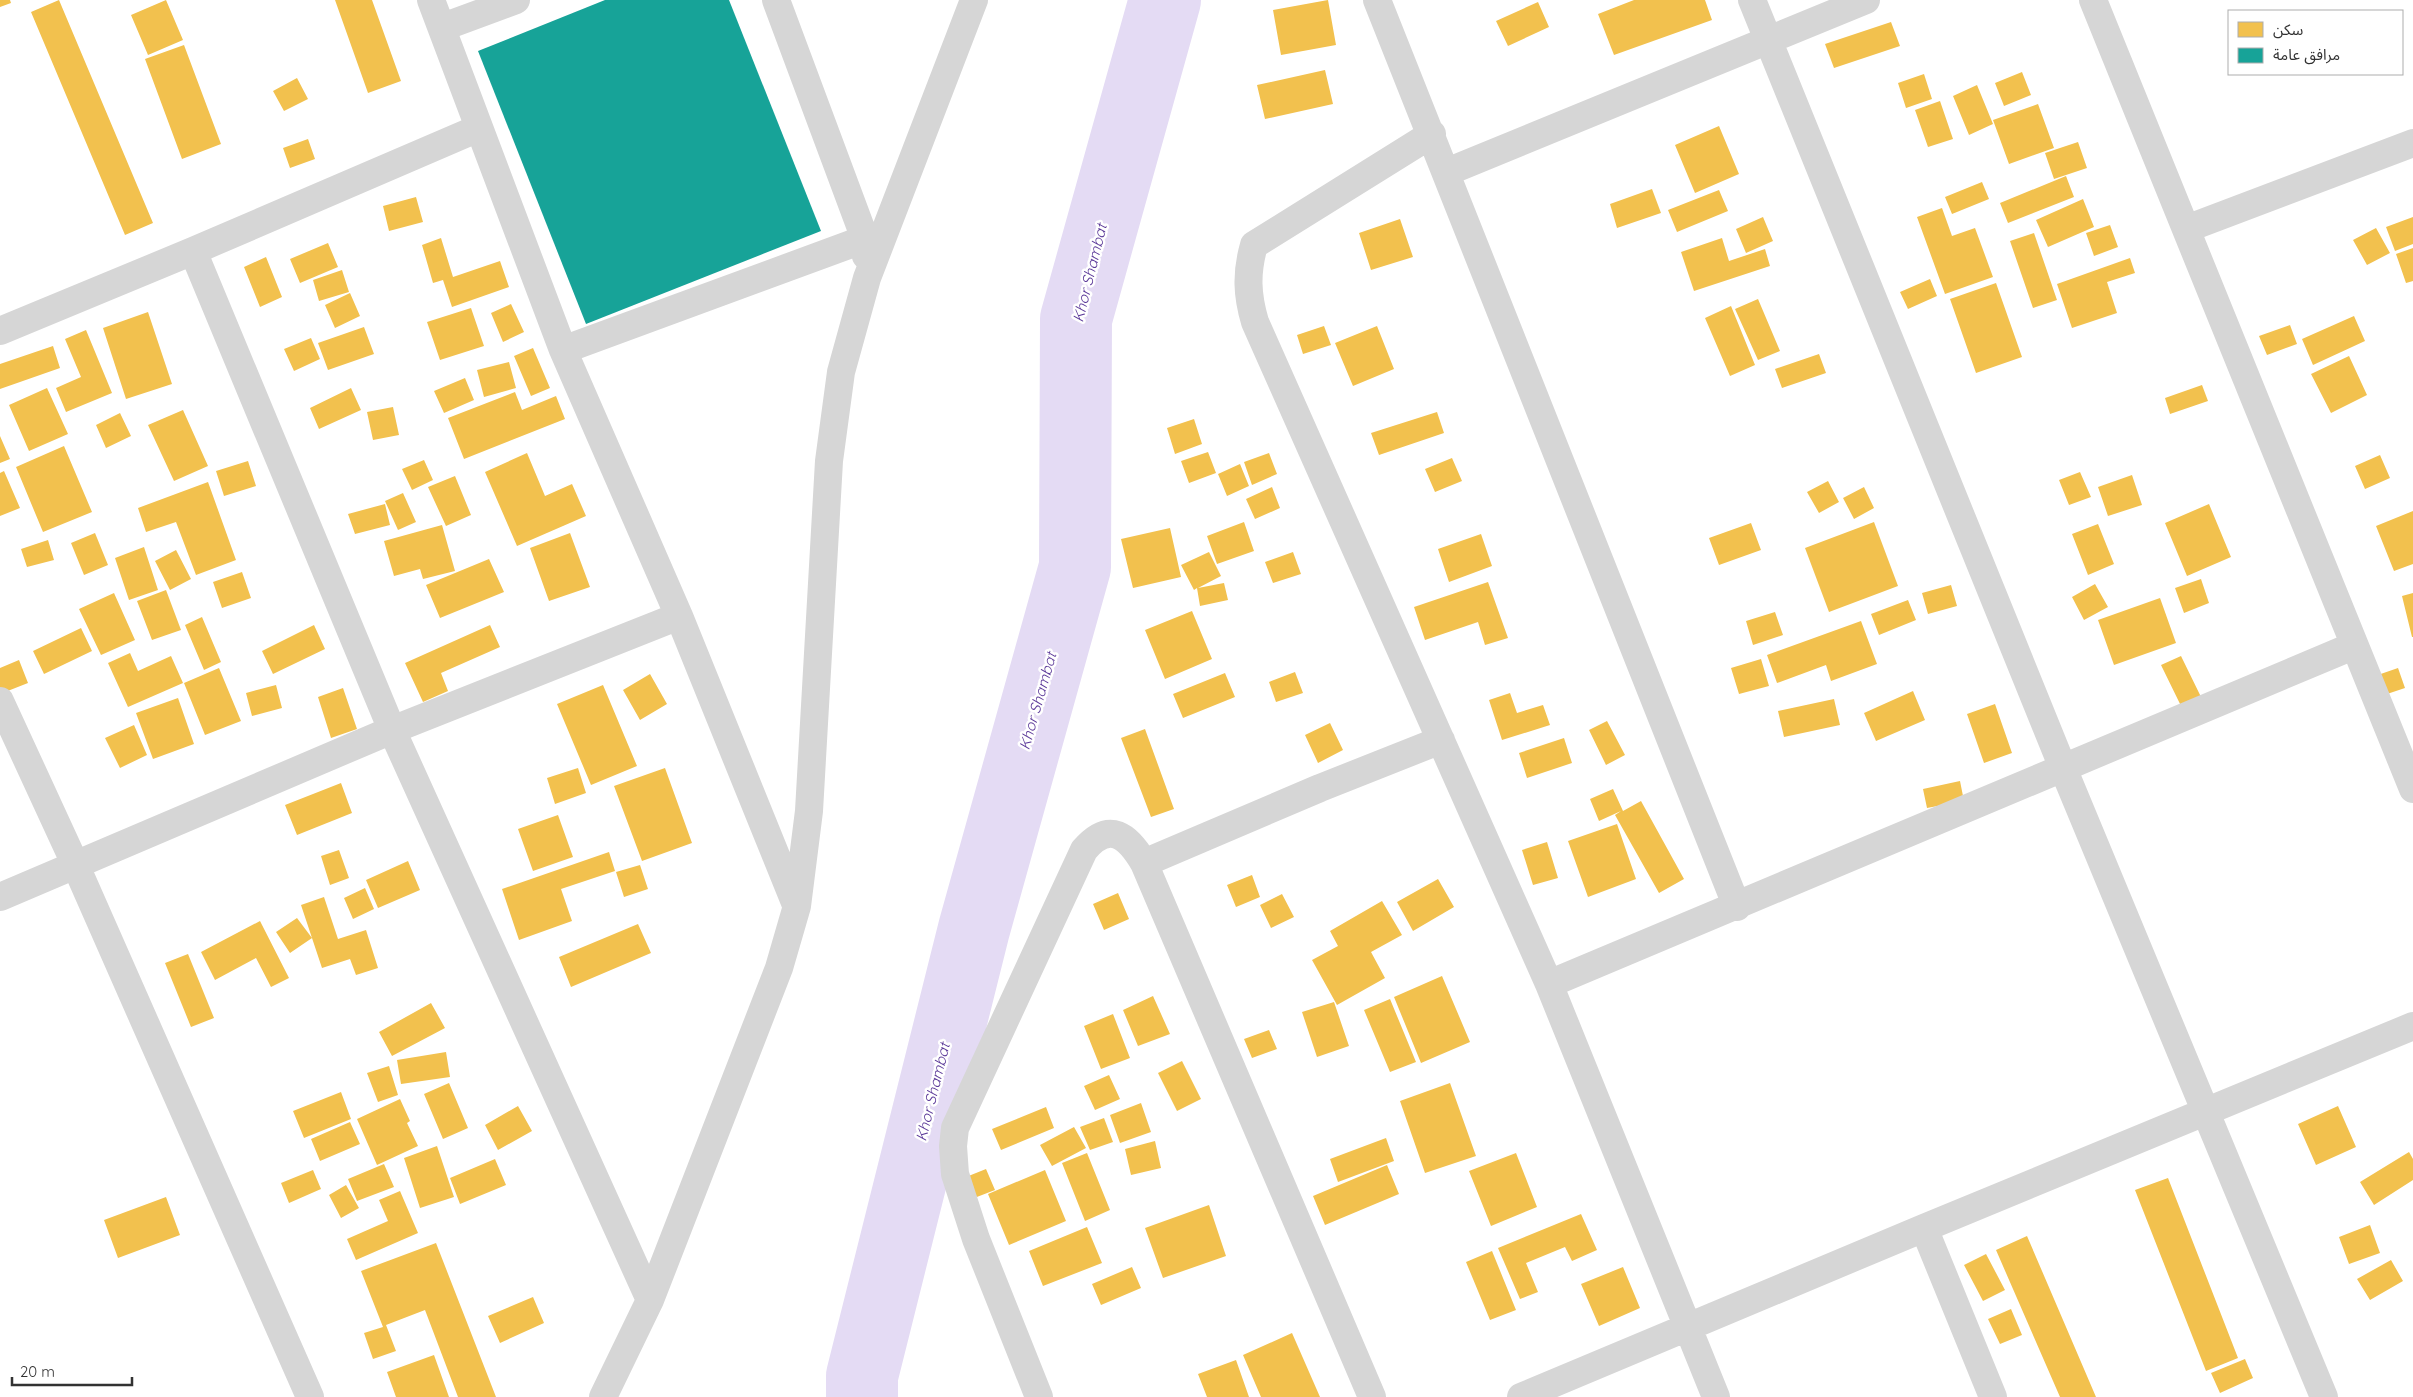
<svg xmlns="http://www.w3.org/2000/svg" width="2413" height="1397" font-family="Quicksand,'Noto Sans Arabic',sans-serif">
  <rect width="100%" height="100%" fill="#fff"/>
  <path fill="#f2c14e" d="M0 0H10L11 3 0 7Z
    M59 0 153 223 125 235 31 12Z
    M166 0 183 40 148 55 131 15Z
    M335 0H372L401 81 368 93Z
    M1328 0 1336 45 1281 55 1273 10Z
    M1634 0H1705L1712 20 1614 55 1598 14Z
    M1538 2 1549 27 1508 46 1496 21Z
    M1891 22 1900 46 1834 68 1825 44Z
    M184 45 221 144 182 159 145 59Z
    M1325 70 1333 104 1265 119 1257 85Z
    M2022 72 2031 95 2004 106 1995 83Z
    M1924 74 1932 99 1906 108 1898 83Z
    M297 78 308 99 284 111 273 91Z
    M1977 85 1993 124 1969 135 1953 96Z
    M1940 101 1953 139 1928 147 1915 110Z
    M2038 104 2054 148 2009 164 1993 120Z
    M1719 126 1739 174 1695 193 1675 145Z
    M308 139 315 159 290 168 283 148Z
    M2078 142 2087 168 2054 179 2045 153Z
    M2066 176 2074 197 2008 223 2000 203Z
    M1982 182 1989 199 1952 214 1945 197Z
    M1652 189 1661 213 1617 228 1610 204Z
    M1719 190 1728 211 1677 232 1668 210Z
    M416 197 423 222 389 231 383 206Z
    M2083 199 2094 227 2048 247 2036 220Z
    M1942 208 1952 236 1975 228 1993 277 1945 294 1917 217Z
    M1763 217 1773 241 1746 253 1736 229Z
    M2413 217V244L2395 251 2386 227Z
    M1400 219 1413 257 1371 270 1359 233Z
    M2110 225 2118 247 2094 256 2086 233Z
    M2376 228 2390 253 2367 265 2353 240Z
    M2034 233 2057 300 2033 308 2010 241Z
    M441 238 453 277 500 261 509 287 452 307 443 280 433 283 422 245Z
    M1722 238 1729 261 1765 249 1770 266 1694 291 1681 252Z
    M328 243 338 267 300 283 290 259Z
    M2413 248V281L2406 283 2396 254Z
    M266 257 282 297 260 307 244 267Z
    M2130 258 2135 273 2107 282 2117 313 2072 328 2057 284Z
    M342 270 349 292 319 301 313 280Z
    M1930 279 1937 296 1908 309 1900 292Z
    M1996 283 2022 357 1976 373 1950 299Z
    M350 293 360 316 335 328 325 305Z
    M1758 299 1780 351 1758 360 1735 309Z
    M511 304 524 332 503 342 491 313Z
    M1731 306 1755 365 1730 376 1705 318Z
    M471 308 484 346 440 360 427 322Z
    M148 312 172 384 126 399 103 328Z
    M2354 316 2365 341 2313 365 2302 339Z
    M2290 325 2297 344 2267 355 2259 336Z
    M1324 326 1331 345 1303 354 1297 335Z
    M1377 326 1394 369 1353 386 1335 343Z
    M364 327 374 354 328 370 318 343Z
    M86 330 112 393 66 412 56 388 81 377 65 339Z
    M311 338 320 359 294 371 284 349Z
    M53 346 60 368 0 389V364Z
    M533 348 550 388 531 396 514 356Z
    M1819 354 1826 373 1782 388 1775 369Z
    M2349 356 2367 395 2331 413 2311 374Z
    M509 362 516 388 484 397 477 370Z
    M465 378 474 400 444 413 434 391Z
    M2202 385 2208 401 2170 414 2165 398Z
    M47 388 68 434 29 451 9 405Z
    M351 388 361 410 319 429 310 408Z
    M515 392 522 410 556 396 565 419 464 459 448 418Z
    M393 407 399 435 373 440 367 412Z
    M183 410 208 466 174 481 148 425Z
    M1437 412 1444 433 1379 455 1371 433Z
    M120 413 131 436 106 448 96 425Z
    M1194 419 1202 444 1175 454 1167 428Z
    M0 436 10 459 0 463Z
    M64 446 92 512 43 532 16 467Z
    M1208 452 1216 473 1189 483 1181 461Z
    M527 453 545 496 572 484 586 516 517 546 485 472Z
    M1269 453 1277 474 1252 485 1244 462Z
    M2380 455 2390 478 2365 489 2355 466Z
    M1452 458 1462 481 1435 492 1425 469Z
    M424 460 433 480 412 490 402 469Z
    M248 461 256 486 224 496 216 471Z
    M1240 464 1249 486 1227 496 1218 474Z
    M4 471 20 508 0 516V473Z
    M2080 472 2091 497 2069 505 2059 480Z
    M2132 475 2142 505 2108 516 2098 487Z
    M455 476 471 515 446 526 428 487Z
    M1828 481 1839 502 1819 513 1807 492Z
    M208 482 236 560 196 575 176 522 146 532 138 508Z
    M1272 487 1280 508 1255 519 1246 499Z
    M1864 487 1874 508 1854 519 1843 498Z
    M403 493 416 522 398 530 385 501Z
    M385 504 390 525 355 534 348 514Z
    M2209 504 2231 557 2187 576 2165 523Z
    M2413 511V564L2394 571 2376 526Z
    M1244 522 1254 551 1217 564 1207 536Z
    M1874 522 1898 586 1829 612 1805 548Z
    M1751 523 1761 550 1719 565 1709 538Z
    M2098 524 2114 564 2088 575 2072 534Z
    M442 525 455 571 423 579 420 569 394 576 384 541Z
    M1170 528 1181 577 1133 588 1121 539Z
    M95 533 108 565 84 575 71 543Z
    M570 533 590 587 549 601 530 548Z
    M1481 534 1492 566 1449 582 1438 549Z
    M48 540 54 560 27 567 21 549Z
    M144 547 158 590 129 600 115 558Z
    M176 550 191 579 170 590 155 561Z
    M1209 552 1221 576 1198 588 1224 583 1228 600 1200 606 1197 588 1194 590 1181 565Z
    M1293 552 1301 574 1273 583 1265 562Z
    M489 559 504 592 440 618 426 585Z
    M242 572 251 598 222 608 213 582Z
    M2201 579 2209 603 2184 613 2175 588Z
    M1488 582 1508 638 1485 645 1478 622 1425 640 1414 607Z
    M2095 584 2108 607 2084 620 2072 597Z
    M1951 585 1957 606 1928 614 1922 593Z
    M166 590 181 630 152 640 137 601Z
    M114 593 135 640 101 655 79 609Z
    M2413 593V637H2412L2402 596Z
    M2160 598 2176 643 2114 665 2098 620Z
    M1908 600 1916 620 1879 635 1871 614Z
    M1192 611 1212 659 1165 679 1145 630Z
    M1775 612 1783 635 1753 645 1746 621Z
    M202 617 221 662 204 670 185 625Z
    M1861 621 1877 664 1831 681 1826 665 1777 683 1767 655Z
    M314 625 325 649 273 674 262 651Z
    M490 625 500 647 441 673 448 691 423 702 405 663Z
    M81 628 92 651 44 674 33 651Z
    M130 653 138 671 171 656 183 683 128 707 108 663Z
    M2181 656 2202 699 2182 708 2161 665Z
    M1761 659 1769 686 1739 694 1731 668Z
    M19 660 28 683 0 694V668Z
    M219 668 241 721 205 735 184 683Z
    M2398 668 2405 688 2378 697 2372 677Z
    M1295 672 1303 693 1276 702 1269 682Z
    M1225 673 1235 697 1183 718 1173 694Z
    M650 674 667 704 640 720 623 690Z
    M276 685 282 708 252 716 246 693Z
    M603 685 637 766 591 785 557 704Z
    M343 688 357 729 331 738 318 697Z
    M1913 691 1925 720 1876 741 1864 713Z
    M1510 693 1517 713 1543 705 1550 725 1502 740 1489 700Z
    M178 698 194 744 153 759 136 713Z
    M1834 699 1840 725 1784 737 1778 711Z
    M1995 704 2012 753 1984 763 1967 714Z
    M1607 721 1625 755 1606 765 1589 730Z
    M1330 723 1343 750 1318 763 1305 735Z
    M134 725 147 755 120 768 105 738Z
    M1145 729 1174 809 1151 817 1121 738Z
    M1564 738 1572 763 1527 778 1519 753Z
    M578 768 586 793 555 804 547 778Z
    M665 768 692 843 642 861 614 786Z
    M1960 781 1964 801 1927 808 1923 789Z
    M341 783 352 813 297 835 285 805Z
    M1613 789 1623 811 1641 801 1684 879 1659 893 1615 815 1621 811 1599 821 1590 799Z
    M558 815 573 857 533 871 518 829Z
    M1617 824 1636 879 1588 897 1568 841Z
    M1547 842 1558 878 1533 885 1522 850Z
    M339 850 349 878 330 885 321 856Z
    M609 852 615 871 561 889 572 921 519 940 502 889Z
    M408 861 420 890 378 908 366 880Z
    M640 865 648 889 624 897 616 872Z
    M1252 875 1260 897 1236 907 1227 885Z
    M1438 879 1454 907 1413 931 1397 902Z
    M365 888 374 909 353 919 344 898Z
    M1118 893 1129 919 1104 930 1093 904Z
    M1282 894 1294 917 1271 928 1260 905Z
    M324 897 338 939 366 930 378 968 356 975 350 959 322 968 301 905Z
    M1382 901 1402 935 1371 952 1385 978 1337 1005 1312 960 1338 946 1330 931Z
    M297 918 312 938 290 953 276 932Z
    M260 921 289 978 271 987 256 958 215 980 201 952Z
    M638 924 651 953 571 987 559 957Z
    M188 954 214 1018 191 1027 165 963Z
    M1442 976 1470 1042 1421 1063 1394 997Z
    M1153 996 1170 1034 1138 1046 1123 1010Z
    M1390 999 1416 1062 1390 1072 1364 1010Z
    M1334 1002 1349 1046 1317 1057 1302 1012Z
    M431 1003 445 1028 392 1056 379 1032Z
    M1113 1014 1130 1058 1101 1069 1084 1026Z
    M1269 1030 1277 1049 1252 1058 1244 1039Z
    M446 1052 450 1077 401 1084 397 1060Z
    M1182 1061 1201 1099 1177 1111 1158 1073Z
    M389 1066 398 1095 378 1102 367 1073Z
    M1109 1075 1120 1099 1095 1110 1084 1086Z
    M449 1083 468 1128 443 1139 424 1094Z
    M1450 1083 1476 1156 1425 1173 1400 1101Z
    M341 1092 351 1119 304 1138 293 1111Z
    M400 1099 410 1121 407 1123 418 1146 377 1165 357 1119Z
    M1141 1103 1151 1132 1120 1143 1110 1115Z
    M518 1106 532 1131 498 1150 485 1125Z
    M2338 1106 2356 1147 2316 1165 2298 1124Z
    M1046 1107 1054 1128 1001 1150 992 1129Z
    M1104 1118 1113 1142 1090 1150 1080 1127Z
    M350 1122 360 1144 320 1161 311 1139Z
    M1074 1127 1086 1148 1052 1166 1040 1145Z
    M1386 1138 1394 1161 1338 1182 1330 1159Z
    M1155 1141 1161 1168 1131 1175 1125 1149Z
    M437 1146 454 1197 420 1208 404 1158Z
    M2409 1152 2413 1159V1180L2374 1205 2360 1182Z
    M1087 1153 1110 1210 1085 1221 1062 1163Z
    M1516 1153 1537 1207 1491 1226 1469 1171Z
    M495 1159 506 1185 460 1204 450 1178Z
    M384 1164 394 1187 357 1201 348 1179Z
    M1387 1165 1399 1194 1325 1225 1313 1196Z
    M986 1169 995 1190 969 1200 961 1179Z
    M313 1170 321 1189 289 1203 281 1183Z
    M1045 1170 1066 1221 1009 1245 988 1194Z
    M2168 1178 2238 1358 2206 1371 2135 1190Z
    M346 1185 359 1208 341 1218 329 1195Z
    M400 1191 418 1233 356 1260 347 1239 388 1221 379 1200Z
    M166 1197 180 1235 118 1258 104 1220Z
    M1209 1205 1226 1256 1163 1278 1145 1228Z
    M1581 1214 1597 1250 1572 1261 1565 1247 1526 1263 1538 1292 1520 1299 1498 1248Z
    M2370 1225 2380 1253 2349 1264 2339 1237Z
    M1087 1227 1102 1263 1043 1286 1029 1251Z
    M2027 1236 2096 1397H2060L1996 1250Z
    M436 1243 496 1397H458L425 1310 386 1325 396 1351 373 1359 364 1333 383 1327 361 1271Z
    M1492 1251 1516 1310 1490 1320 1466 1262Z
    M1986 1254 2005 1290 1983 1301 1964 1265Z
    M2391 1260 2403 1281 2370 1300 2357 1279Z
    M1132 1267 1141 1288 1101 1305 1092 1284Z
    M1623 1267 1640 1308 1599 1326 1581 1284Z
    M533 1297 544 1323 500 1343 488 1316Z
    M2011 1309 2022 1335 2000 1344 1988 1319Z
    M1292 1333 1320 1397H1261L1243 1355Z
    M434 1355 449 1397H396L387 1372Z
    M2245 1359 2253 1378 2220 1393 2211 1373Z
    M1236 1360 1249 1397H1207L1198 1374Z"/>
  <path fill="#17a398" d="M605 0H729L821 231 586 324 478 51Z"/>
  <g fill="none" stroke-linecap="round" stroke-linejoin="round">
    <path stroke="#e4dbf4" stroke-width="72" d="M862 1397V1376L974 929 1075 567 1076 319 1165 0"/>
    <path stroke="#d6d6d6" stroke-width="28" d="M431 0 563 350 679 616 796 905
      M776 0 865 239 866 256
      M1377 0 1737 907
      M1752 0 2063 768 2324 1397
      M2093 0 2413 789
      M443 27 516 0
      M1432 134 1254 245C1246 273 1247 295 1255 322L1549 984 1716 1397
      M1447 172 1866 0
      M2186 229 2413 143
      M193 251 392 730 650 1300
      M0 331 193 251 479 128
      M563 350 865 239
      M0 701 76 866 310 1397
      M0 897 392 730 679 616
      M1549 984 2353 646
      M1924 1228 1993 1397
      M603 1397 650 1300 779 968 797 906 809 811 829 461 841 372 867 278 974 0
      M1039 1397 976 1239 955 1174 953 1146 955 1128 1084 850C1110 820 1128 836 1144 863
      M1372 1397 1144 863 1320 788 1441 740
      M1521 1397 1924 1228 2413 1026"/>
  </g>
  <g text-anchor="middle" stroke-width="5" stroke-linejoin="round" paint-order="stroke">
    <g font-size="15" font-style="italic" fill="#5c3a99" stroke="#fff">
      <text transform="translate(1090 273) rotate(-76)" y="5">Khor Shambat</text>
      <text transform="translate(1038 701) rotate(-74)" y="5">Khor Shambat</text>
      <text transform="translate(933 1092) rotate(-76)" y="5">Khor Shambat</text>
    </g>
  </g>
  <rect x="2228" y="10" width="175" height="65" fill="#ffffff" stroke="#adadad"/>
  <rect x="2238" y="22" width="25" height="15" fill="#f2c14e" stroke="#adadad"/>
  <text x="2273" y="35" font-size="15" fill="#323232">سكن</text>
  <rect x="2238" y="48" width="25" height="15" fill="#17a398" stroke="#adadad"/>
  <text x="2273" y="60" font-size="15" fill="#323232">مرافق عامة</text>
  <path d="M12 1377v8h120v-8" fill="none" stroke="#323232" stroke-width="2.5"/>
  <text x="20" y="1377" font-size="15" fill="#323232" stroke="#ffffff" stroke-width="4" paint-order="stroke">20 m</text>
</svg>
